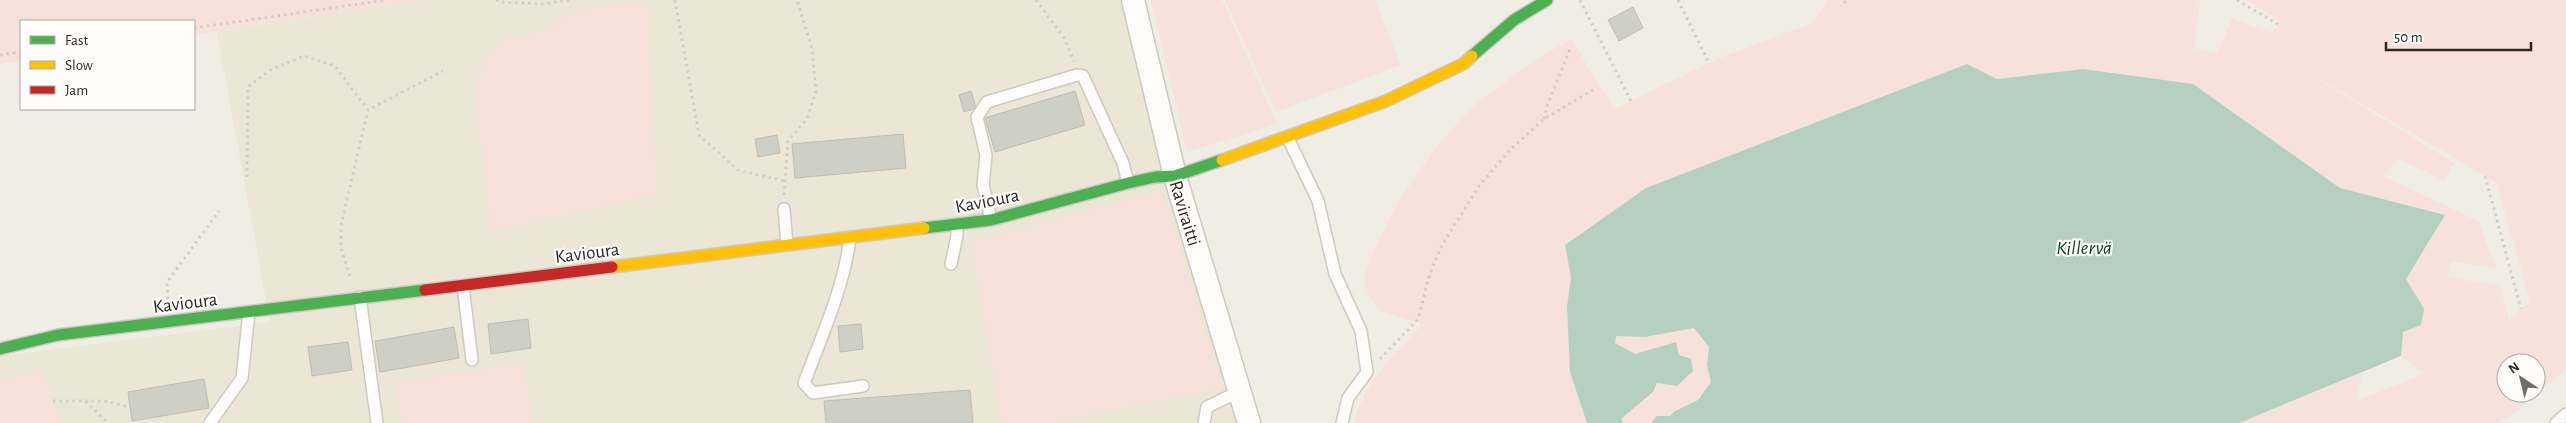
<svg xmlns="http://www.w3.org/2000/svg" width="2566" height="423" font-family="'Alegreya Sans',sans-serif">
  <rect width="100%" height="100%" fill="#f0ede5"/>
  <path fill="#ebe6d5" d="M430 0H1120L1176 207 1238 423H0V356L270 322 217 32Z"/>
  <path fill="#f6e1db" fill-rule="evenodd" d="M0 0H430L194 35V21H21V61L0 64Z
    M1151 0H1222L1277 124 1187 152Z
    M1225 0H1375L1401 65 1276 112Z
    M1829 0H2200L2194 48 2217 54 2232 19 2272 33 2280 22 2247 0H2566V369L2509 417 2494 423H2239L2362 373 2356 401 2425 374 2401 356 2406 279 2445 215 2340 188 2193 84 2083 69 1997 79 1967 64 1646 188 1565 245 1571 277 1567 307 1570 372 1587 423H1355C1359 397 1378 372 1395 353 1405 343 1414 336 1421 324L1379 310 1368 293 1364 279 1372 254 1398 202 1434 150 1472 107 1534 61 1571 39 1614 109 1717 59 1812 23ZM2294 64 2496 182 2530 301 2509 321 2500 286 2447 277 2452 261 2496 268 2478 221 2383 176 2398 159 2444 180 2454 163ZM2506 363H2536V393H2506Z
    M647 3 657 194 492 232 474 86 488 58 503 41 550 30 569 15 602 5Z
    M1162 191 1223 388 1053 423H1002L971 242Z
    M1694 328 1709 347 1707 365 1711 382 1698 400 1675 411 1670 416H1657L1651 423H1622V418L1653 392 1679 355 1675 342 1635 354 1615 343V336L1645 337Z
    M523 363 534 423H402L396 383Z
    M42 370 60 423H0V381Z"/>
  <path fill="#b5d0be" d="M1967 64 1997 79 2083 69 2193 84 2340 188 2445 215 2406 279 2424 309 2421 325 2403 332 2401 356 2239 423H1651L1657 416H1670L1675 411 1698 400 1711 382 1707 365 1709 347 1694 328 1645 337 1616 336 1615 343 1635 354 1676 342 1679 355 1691 359 1693 371 1677 386 1657 383 1653 392 1622 418V423H1587L1570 372 1567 307 1571 277 1565 245 1646 188Z"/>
  <path fill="#ced0c6" stroke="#bdbdb7" d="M1633 7 1643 28 1619 41 1608 20Z
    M971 91 976 108 964 112 959 95Z
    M1075 91 1085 125 995 152 985 118Z
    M903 134 906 168 795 178 792 144Z
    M777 135 780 153 758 157 755 139Z
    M528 319 531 348 491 354 488 324Z
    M861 324 863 349 840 352 838 326Z
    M454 327 459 358 380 372 375 341Z
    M348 342 352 370 312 376 308 347Z
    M204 379 209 408 132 421 128 392Z
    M970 390 973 423H826L824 401Z"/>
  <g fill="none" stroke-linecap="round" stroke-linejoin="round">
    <defs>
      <path id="lane" d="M1288 138 1318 201 1335 274 1361 331 1367 372 1348 398 1342 423
        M784 209 787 245
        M991 220 983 185 986 155 977 117 987 102 1077 75 1083 76 1123 163 1128 183
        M850 237C845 285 821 338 804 383L813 393 863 386
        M951 264 957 236V225
        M463 286 472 360
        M360 297 377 423
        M210 423 242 378 249 312
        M1204 423 1207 407 1240 391
        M2556 423 2566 414"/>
      <path id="street" d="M1133 0 1175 176 1249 423"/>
      <path id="fast" d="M1472 56 1514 20 1547 0
        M924 228 991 220 1128 183 1155 177 1175 176 1222 160
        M0 349 58 335 425 290"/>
      <path id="slow" d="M1222 160 1386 101 1463 64 1472 56
        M612 267 924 228"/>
      <path id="jam" d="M425 290 612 267"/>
    </defs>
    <use href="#lane" stroke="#ccc9c3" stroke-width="14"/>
    <use href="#street" stroke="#ccc9c3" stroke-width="25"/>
    <use href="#fast" stroke="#ccc9c3" stroke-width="14"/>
    <use href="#slow" stroke="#ccc9c3" stroke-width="14"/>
    <use href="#jam" stroke="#ccc9c3" stroke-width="14"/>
    <path stroke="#d0cecb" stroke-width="3" stroke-dasharray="2.5 4" stroke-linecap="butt" d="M496 0 500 2 543 4 570 0
      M675 0 699 135 738 170 785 181
      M1036 0 1064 38 1074 61
      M1580 0 1631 101
      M1678 0 1709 63
      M2237 0 2278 24
      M1844 3 1847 0
      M194 28 386 0
      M0 55 21 52
      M1544 119 1547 106 1570 49
      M2485 176 2521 309
      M247 177 248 87 270 70 304 56 335 66 368 110
      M784 195 788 141 807 119 816 91 812 49 797 0
      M350 276 341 248V225L368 110 443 71
      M168 299 167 282 219 211
      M1380 359 1418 319 1430 273 1441 247 1479 186 1511 149 1544 119 1596 88
      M53 401H85L108 423
      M85 401H104L130 407"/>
    <use href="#lane" stroke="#fdfcfb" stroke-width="11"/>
    <use href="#street" stroke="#fdfcfb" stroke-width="22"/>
    <use href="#fast" stroke="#4caf50" stroke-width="11"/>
    <use href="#slow" stroke="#ffc107" stroke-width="11"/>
    <use href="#jam" stroke="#c62828" stroke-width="11"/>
  </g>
  <g text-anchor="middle" stroke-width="4.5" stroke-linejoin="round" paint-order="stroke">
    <g font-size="19" fill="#2b2923" stroke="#fefdfa">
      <text transform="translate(987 200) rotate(-11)" y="7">Kavioura</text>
      <text transform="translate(1186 213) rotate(73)" y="7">Raviraitti</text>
      <text transform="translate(587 252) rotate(-7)" y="7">Kavioura</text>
      <text transform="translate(185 302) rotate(-7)" y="7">Kavioura</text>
    </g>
    <g font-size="20" font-style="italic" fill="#0e412b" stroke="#fefdfa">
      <text x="2084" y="254">Killervä</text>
    </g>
  </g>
  <rect x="20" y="20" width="175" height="90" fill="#fefdfa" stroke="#aaa8a4"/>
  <rect x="30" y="36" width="25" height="8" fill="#4caf50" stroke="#aaa8a4"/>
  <text x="65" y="45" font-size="15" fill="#2b2923">Fast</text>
  <rect x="30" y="61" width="25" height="8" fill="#ffc107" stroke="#aaa8a4"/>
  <text x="65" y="70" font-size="15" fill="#2b2923">Slow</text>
  <rect x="30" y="86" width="25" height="8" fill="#c62828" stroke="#aaa8a4"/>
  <text x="65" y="95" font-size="15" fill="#2b2923">Jam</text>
  <g transform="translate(2521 378) rotate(325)"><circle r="24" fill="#fefdfa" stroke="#aaa8a4"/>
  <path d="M0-4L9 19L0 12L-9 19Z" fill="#706e67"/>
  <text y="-8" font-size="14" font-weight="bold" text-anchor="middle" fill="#2b2923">N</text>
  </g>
  <path d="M2386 42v8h145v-8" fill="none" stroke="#2b2923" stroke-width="2.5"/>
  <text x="2394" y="42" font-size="15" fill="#2b2923" stroke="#fefdfa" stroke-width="4" paint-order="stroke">50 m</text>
</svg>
